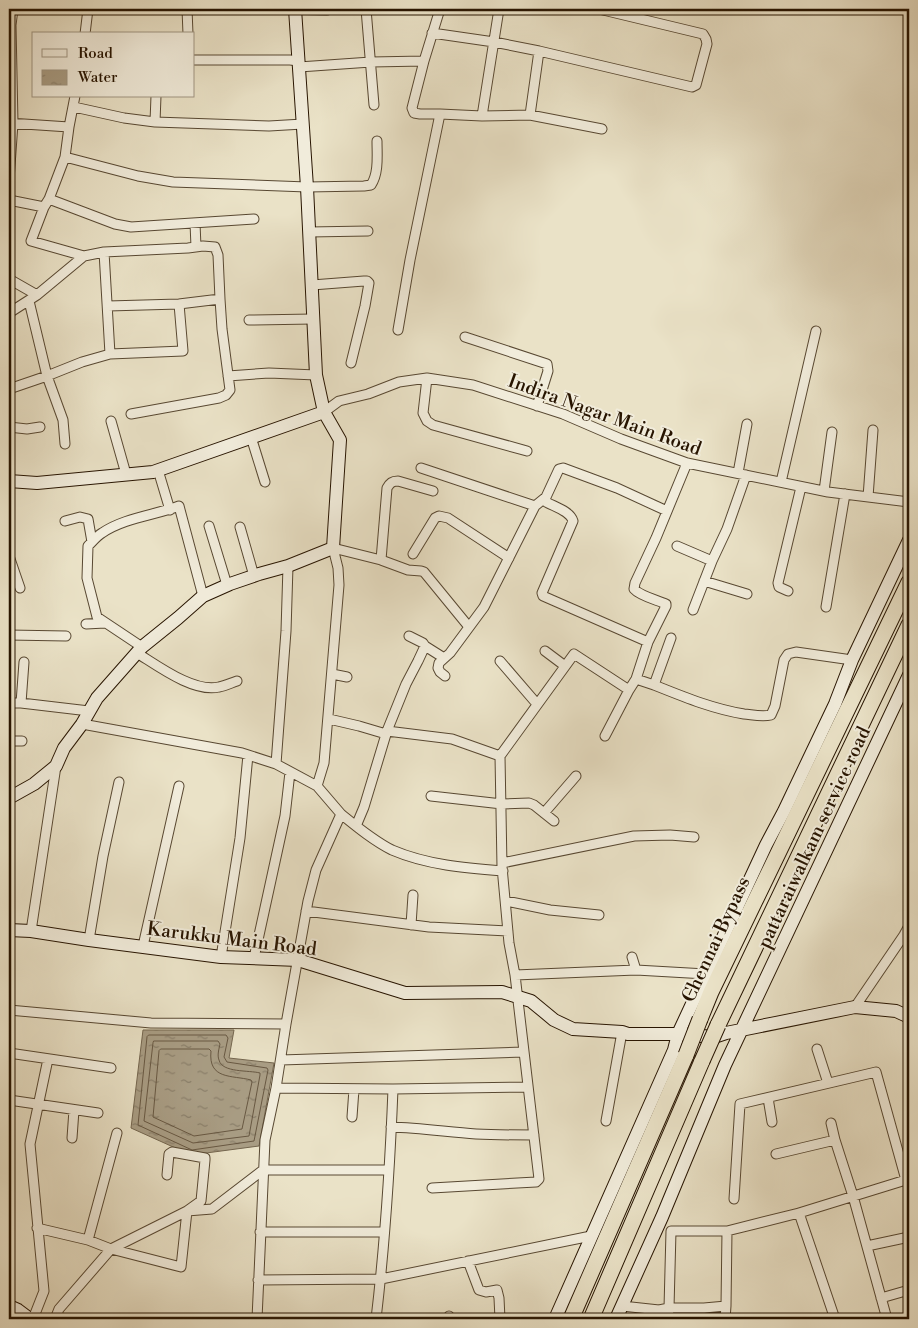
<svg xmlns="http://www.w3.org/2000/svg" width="918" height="1328" font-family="'Libre Bodoni',serif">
  <defs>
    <pattern id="water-ripples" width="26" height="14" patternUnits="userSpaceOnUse" patternTransform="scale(1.25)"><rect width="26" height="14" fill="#a89c83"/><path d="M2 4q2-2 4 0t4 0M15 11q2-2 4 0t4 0" fill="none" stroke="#897e69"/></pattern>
  </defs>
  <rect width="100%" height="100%" fill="#eae2c7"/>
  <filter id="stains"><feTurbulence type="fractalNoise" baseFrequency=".004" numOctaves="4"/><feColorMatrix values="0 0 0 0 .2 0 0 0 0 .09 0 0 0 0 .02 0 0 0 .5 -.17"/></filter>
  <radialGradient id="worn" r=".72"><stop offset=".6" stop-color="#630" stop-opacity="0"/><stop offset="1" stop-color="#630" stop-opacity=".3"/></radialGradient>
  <path fill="url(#water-ripples)" stroke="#74664f" d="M143 1030H234L229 1058 274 1063 259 1146 191 1155 131 1128Z"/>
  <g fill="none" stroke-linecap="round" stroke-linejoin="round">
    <path stroke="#685842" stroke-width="1" d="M149 1035H226L228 1038 224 1057 227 1062 267 1068 268 1070 254 1141 192 1150 138 1125 147 1037Z
      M154 1041H218L220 1044C219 1049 217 1055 219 1060 222 1073 249 1070 260 1073V1075L249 1136 193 1143 144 1121 153 1043Z
      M161 1049H209L211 1051C208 1080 232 1075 251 1080L252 1082 242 1129 194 1136 153 1117 159 1051Z"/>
    <defs>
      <path id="street" d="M187 9 188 34
        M274 9 327 10
        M366 9 374 105
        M432 33 494 42 539 51 692 87 696 85 707 44 706 39 703 34 599 9
        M85 34 88 9
        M194 60H290L299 61
        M424 61 440 9
        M299 67 371 62 424 61 412 108 414 113 420 114H440L410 260 398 330
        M74 107 124 118 155 122 269 126 303 124
        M440 114 482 116 530 115 602 129
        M530 115 539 51
        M482 116 499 9
        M155 122 156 96
        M9 123 69 127
        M65 157 138 176 173 182 307 187 364 186 371 185C379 173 377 155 377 141
        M9 180 13 123 11 25 13 9
        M49 199 115 224 131 227 254 219
        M9 200 44 207
        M195 223 196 247
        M309 232 368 231
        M104 252 188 248 203 246 215 247 218 255 220 299 179 304 108 306
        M84 256 104 252 110 354
        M9 279 37 295
        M312 285 364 281H367L369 283 365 306 351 363
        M29 301 47 376 63 420 65 444
        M9 313 37 295 84 256 31 241 44 207 49 199 65 157 69 127 75 96
        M249 320 313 319
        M465 337 547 364 548 371 537 406
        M228 376 269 373 316 375
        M427 378 423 413 427 421 433 425 527 451
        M9 389 47 376 82 362 110 354 183 351 179 304
        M324 412 339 401 368 394 399 382 427 378 473 385 563 414 621 439 687 463 828 492 909 502
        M131 414 219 398 226 395 230 390 222 329 220 299
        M111 421 126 474
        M9 427 27 429 40 427
        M251 437 265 482
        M421 468 535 506
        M158 470 170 510
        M738 473 747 424
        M781 482 816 331
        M824 491 832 432
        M546 497V502C555 507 570 511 573 521L542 593 543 596 648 642
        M868 497 873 430
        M65 521 80 517 88 519 92 542
        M209 526 227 585
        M240 527 254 576
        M677 546 712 561
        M413 554 435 518 439 516 448 518 509 558
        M9 556 20 588
        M381 560 387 488C390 483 392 481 398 481L433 491
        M704 581 747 594
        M788 591 779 587 778 583 801 487
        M826 607 845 494
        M693 610 712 561 727 529 746 475
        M86 624 105 623
        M9 635 66 636
        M409 636 423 643 425 646 444 658
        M671 638 654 685C684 697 713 709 744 714 754 715 762 717 771 715L775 706 784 660 788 654 796 652 852 660
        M142 647 97 617 87 578 88 546C93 541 97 536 102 533 124 518 155 515 179 506L203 596
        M545 651 565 666
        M137 653C158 666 194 693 219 687 225 686 231 683 237 681
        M500 661 537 704
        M332 674 347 677
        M445 676 440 672 438 668 439 663 450 653 484 607 535 506 546 497 559 469 563 468 617 488 667 511
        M636 679 648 642 666 606V604C657 600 640 596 634 589L635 583 656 538 687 463
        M9 703H21L24 662
        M21 703 89 711
        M329 719 359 726 386 734
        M387 731 406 684 418 661 425 646
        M605 736 629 690 636 679 654 685
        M9 741H22
        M276 764 286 631 288 566
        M317 786 324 763 339 585 338 568 333 548 381 560 408 570 421 571 424 572 469 627
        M431 796 502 804 529 803 534 805 554 821
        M544 813 576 776
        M341 814C357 827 374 841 392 850 427 865 465 868 503 871
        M356 826 364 807 387 731 452 739 500 756
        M502 863 634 836 670 835 694 837
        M506 901 550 910 599 915
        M306 911 429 927 508 931
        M411 925 413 895
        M31 931 56 766
        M89 940 103 856 119 782
        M143 946 179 786
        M221 957 240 838 248 755
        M632 957 636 970
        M254 958 285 816 290 772
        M515 975 636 970 706 974
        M855 1007 904 935 909 926
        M9 1010 151 1023 286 1024 308 901 316 870 341 814 317 786 276 764 242 753 82 724
        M817 1049 828 1083
        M9 1053 111 1068
        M281 1060 523 1052
        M276 1088 286 1024
        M768 1098 772 1122
        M9 1100 98 1113
        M352 1117 354 1089
        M606 1121 622 1032
        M831 1123 835 1140
        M391 1127C420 1128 448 1132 476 1134 495 1135 515 1135 534 1135
        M72 1138 74 1110
        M776 1154 835 1140 853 1196 887 1319
        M263 1170H389
        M432 1188 536 1182 539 1179 515 975 509 943 502 867 500 756 574 654 629 690
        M734 1199 740 1104 876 1072 906 1180
        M799 1213 835 1319
        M37 1228 88 1240 111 1249 181 1267 187 1211 201 1201 205 1160V1158L172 1152 169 1154 167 1175
        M727 1231 799 1213 909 1179
        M260 1232H384
        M88 1240 117 1133
        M867 1246 909 1237
        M468 1261 479 1290 486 1292 497 1290 499 1298 500 1319
        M258 1280 381 1279 591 1236
        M881 1298 909 1290
        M622 1306 659 1310 669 1308 668 1319
        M33 1319 44 1291 30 1144 48 1059
        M55 1319 59 1309 111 1249 187 1211 212 1209 263 1170
        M257 1319 265 1140 276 1088 393 1089 527 1087
        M376 1319C385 1243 390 1166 393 1089
        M449 1319V1316
        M725 1319 726 1306 727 1231H671L669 1308H704L726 1306"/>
      <path id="secondary" d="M9 481 37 483 153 472 324 412 316 375 307 187 295 9
        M9 798 34 784 56 766 64 748 82 724 97 698 142 647 178 618 203 596 230 584 259 574 288 566 333 548 340 440 324 412
        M9 930 31 931 89 940 221 957 298 960 405 993 502 992 531 1001 554 1020 573 1029 622 1032 628 1034H678L714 1037 726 1033 855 1007 896 1011 909 1017
        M9 1306 18 1310 30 1319
        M555 1319 674 1050 678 1034 766 845 784 811 835 704 852 660 909 540
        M616 1319 662 1217 725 1065 909 675"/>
      <path id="highway" d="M700 1019 711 992 909 582
        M718 1025 909 625
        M571 1319 686 1055
        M591 1319 702 1061"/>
    </defs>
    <use href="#street" stroke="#584832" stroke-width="11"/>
    <use href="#secondary" stroke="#271400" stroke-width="14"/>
    <use href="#highway" stroke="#271400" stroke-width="17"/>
    <use href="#street" stroke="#f1ecdb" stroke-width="9"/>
    <use href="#secondary" stroke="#f1ecdb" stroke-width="12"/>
    <use href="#highway" stroke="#eae2c7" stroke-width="15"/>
    <defs>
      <path id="highway-bridge" d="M686 1055 700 1019
        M702 1061 718 1025"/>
    </defs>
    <use href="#highway-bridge" stroke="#271400" stroke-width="17" stroke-linecap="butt"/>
    <use href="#highway-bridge" stroke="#eae2c7" stroke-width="15"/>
  </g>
  <g text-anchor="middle" stroke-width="4" stroke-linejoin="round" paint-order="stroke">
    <g font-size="19" fill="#271400" stroke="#f1ecdb">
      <text transform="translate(605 414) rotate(20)" y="7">Indira Nagar Main Road</text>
      <text transform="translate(813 837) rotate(-65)" y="7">pattaraiwalkam service road</text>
      <text transform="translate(232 938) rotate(7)" y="7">Karukku Main Road</text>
      <text transform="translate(715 939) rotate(-65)" y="7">Chennai Bypass</text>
    </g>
  </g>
  <rect width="918" height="1328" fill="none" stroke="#eae2c7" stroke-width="30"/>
  <rect x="10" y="10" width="898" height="1308" fill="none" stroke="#271400" stroke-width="2.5"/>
  <rect x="15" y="15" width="888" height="1298" fill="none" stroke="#271400"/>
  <rect x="32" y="32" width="162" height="65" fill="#f1ecdb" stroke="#a09683"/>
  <rect x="42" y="49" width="25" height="8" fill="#f1ecdb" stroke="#a09683"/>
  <text x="78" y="58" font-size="15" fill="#271400">Road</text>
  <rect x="42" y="70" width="25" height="15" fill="url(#water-ripples)" stroke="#a09683"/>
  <text x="78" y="82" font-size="15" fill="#271400">Water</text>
  <rect width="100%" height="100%" filter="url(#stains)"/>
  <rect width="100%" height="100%" fill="url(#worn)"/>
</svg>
